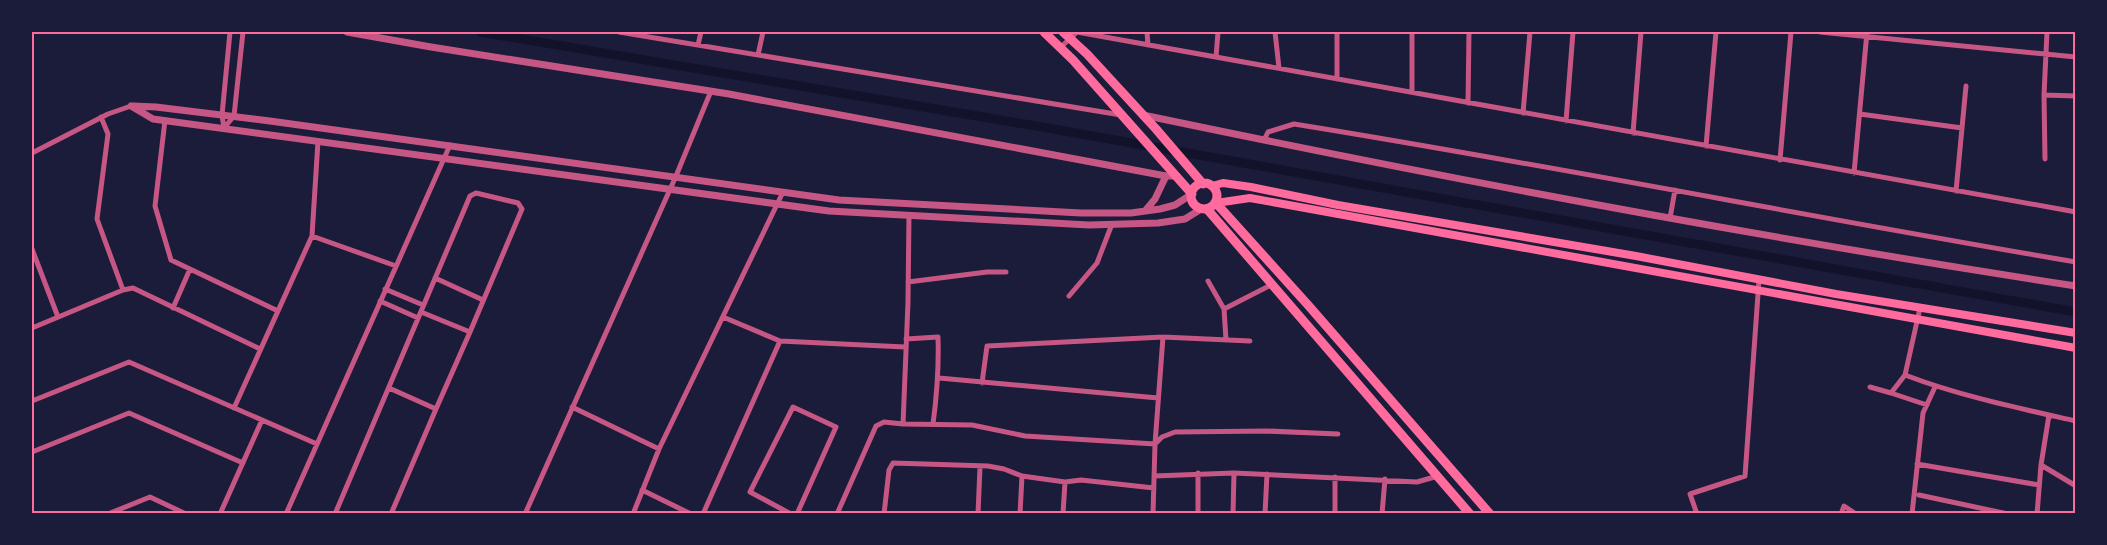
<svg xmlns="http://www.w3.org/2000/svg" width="2107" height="545" font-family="Manrope,sans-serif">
  <rect width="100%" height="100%" fill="#1b1b3a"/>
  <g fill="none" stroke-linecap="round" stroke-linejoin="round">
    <path stroke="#12122b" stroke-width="9" d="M480 32 1048 128 2076 312"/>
    <path stroke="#c65784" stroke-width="5" d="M619 32 1121 115
      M1147 32 1148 45
      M1275 32 1279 68
      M1412 32V92
      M1820 32 2076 57
      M698 45 701 32
      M1060 48 1077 32 2076 212
      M758 55 763 32
      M1216 57 1218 32
      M1337 79V32
      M2044 95 2076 96
      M1468 103 1469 32
      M1523 113 1530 32
      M1860 114 1962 128
      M101 117 108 134 97 219 123 290
      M165 120 155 206 171 260 278 311
      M1566 121 1573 32
      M224 128 234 116 243 32
      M224 128 222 115 230 32
      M1633 133 1641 32
      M1264 140 1268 132 1294 124C1555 166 1815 218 2076 262
      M1706 146 1716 32
      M32 153 108 114 131 106
      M2045 159 2044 95 2047 32
      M1780 160 1791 32
      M1854 173 1867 32
      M1956 191 1966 86
      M1670 218 1675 190
      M312 236 396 266
      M32 249 58 317
      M435 278 483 300
      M1208 281 1224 309
      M908 282 987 272H1006
      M385 289 423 305
      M1069 296 1097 263 1112 224
      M380 301 418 318
      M173 308 190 269
      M421 312 470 332 436 409
      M723 317 780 341
      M32 328 123 290 133 288 260 349
      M906 339 938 337C939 367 937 394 933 424
      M1226 340 1224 309 1273 284
      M1905 375 1920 308
      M939 378 1158 398
      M982 383 987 346 1163 337 1250 341
      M1870 387 1891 393 1905 375C1960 396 2018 408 2076 421
      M389 388 436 409 391 514
      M1891 393 1927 405
      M32 401 129 362 317 444
      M572 407 659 449
      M234 408 312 236 318 141
      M903 424 972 425 1025 436 1155 444 1162 437 1175 432 1267 431 1338 434
      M32 452 129 413 243 463
      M1917 464 2039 485
      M2041 465 2049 415
      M1154 476 1234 473 1417 482 1438 476
      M642 490 691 514
      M1919 495 2008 514
      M108 514 150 497 186 514
      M220 514 262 420
      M286 514 450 145
      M335 514 470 196 476 193 518 203 522 209 470 332
      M525 514 676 176 711 91
      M633 514 659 449 783 192
      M703 514 780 341 905 347
      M791 514 750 492 793 407 836 427 797 514
      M837 514 876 426 884 422 903 424 908 302 909 215
      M884 514 889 470 893 463 988 466 1004 469 1022 476 1065 482 1081 480 1154 488
      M978 514 980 467
      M1020 514 1022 476
      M1063 514 1065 482
      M1153 514 1155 444 1163 337
      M1198 514V473
      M1233 514 1234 473
      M1265 514 1267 474
      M1335 514V477
      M1382 514 1385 479
      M1697 514 1690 494 1745 476 1759 280
      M1841 514 1844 506 1856 514
      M1912 514 1923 413 1935 387
      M2037 514 2041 465 2076 486"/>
    <path stroke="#c65784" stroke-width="7" d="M347 32 431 47 729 94 1166 176H1176
      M131 106 153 119 829 211 1089 225 1158 223 1185 219 1201 209
      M133 106 156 107 270 121 839 200 1081 213H1131L1160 209 1175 205 1192 194
      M1143 115C1453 180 1763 238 2076 286
      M1145 211 1155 199 1166 176"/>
    <path stroke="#ff6b9d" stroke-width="8" d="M1212 186 1223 183 1251 187 1338 205 1636 256 1836 294 2076 333
      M1216 203 1250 198 2076 348"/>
    <path stroke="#ff6b9d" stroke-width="9" d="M1044 32 1073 60 1192 194
      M1063 32 1087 54 1156 129 1203 184
      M1191 196a13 13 0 1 1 26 0a13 13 0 1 1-26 0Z
      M1216 203 1308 305 1490 514
      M1207 209 1470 514"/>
  </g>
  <rect width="2107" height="545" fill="none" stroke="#1b1b3a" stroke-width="66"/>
  <rect x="33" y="33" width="2041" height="479" fill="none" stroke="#ff6b9d" stroke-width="2"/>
</svg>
